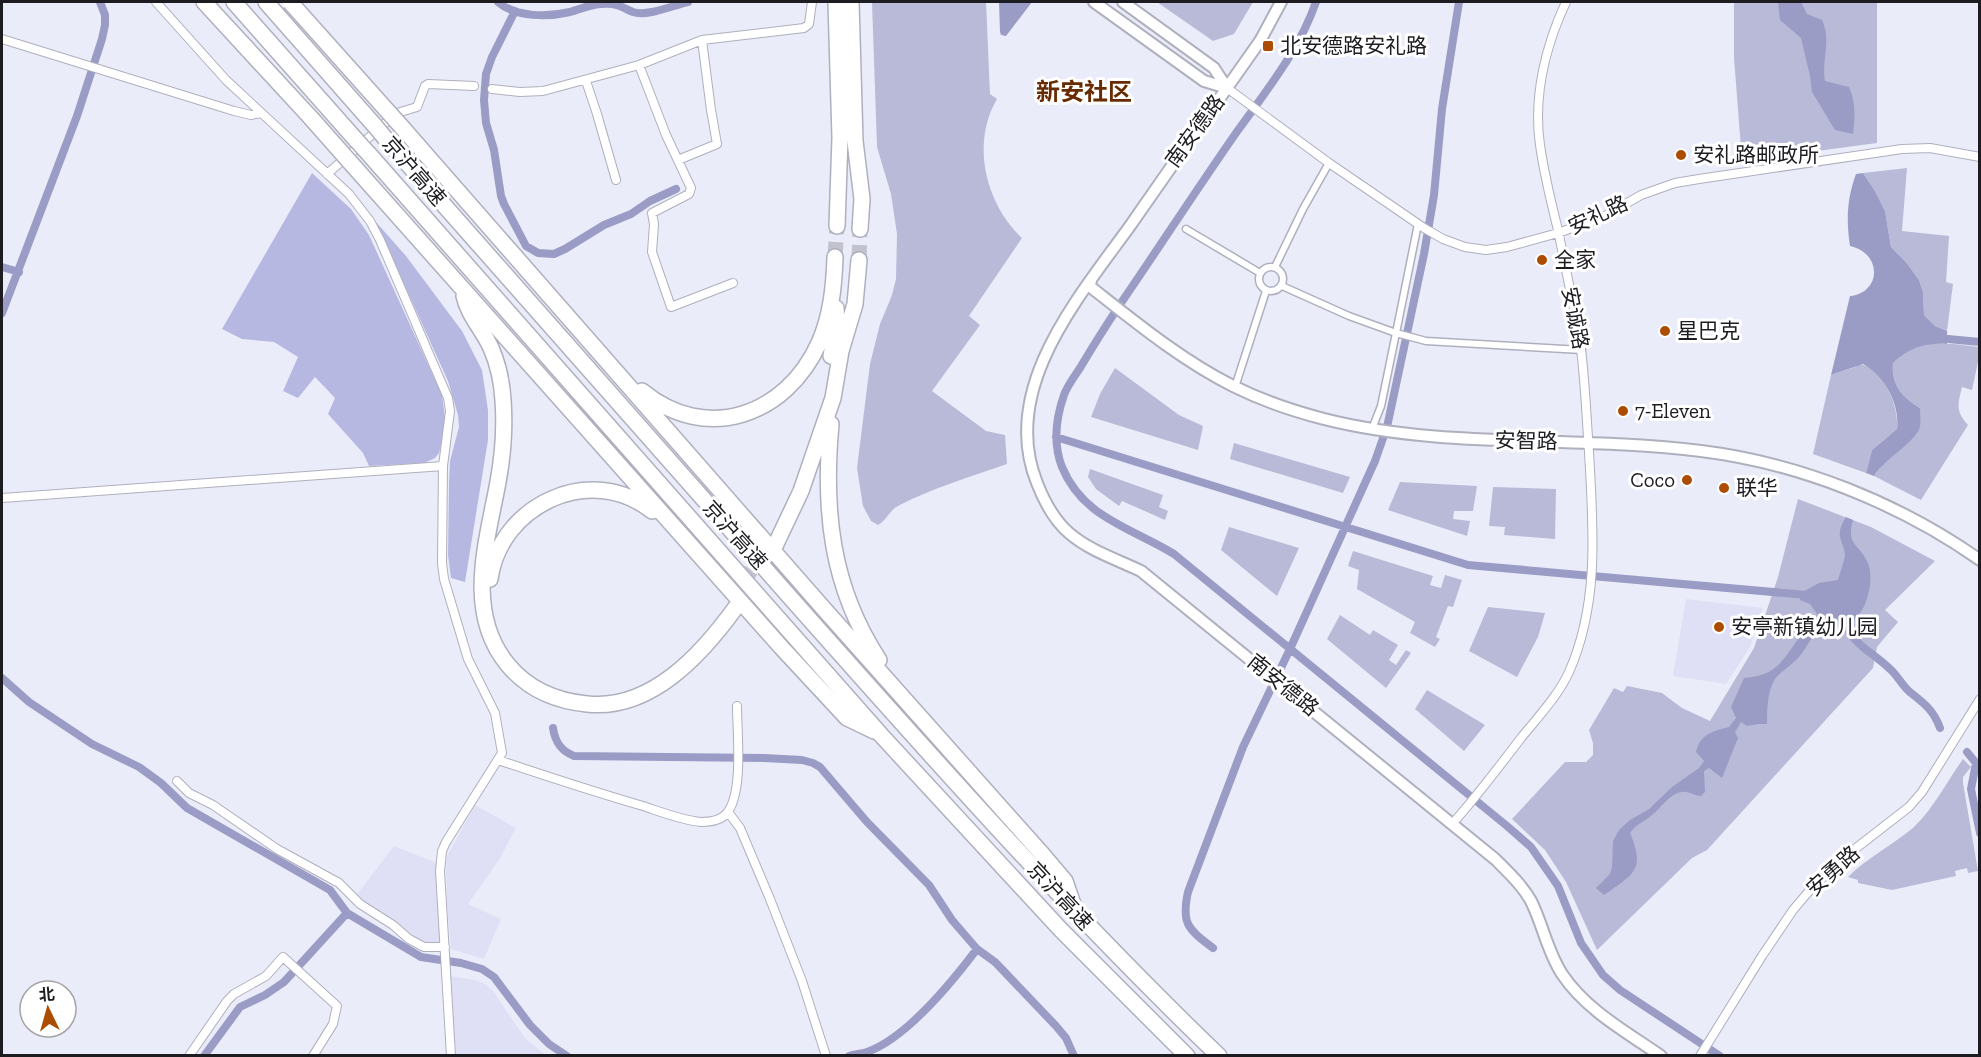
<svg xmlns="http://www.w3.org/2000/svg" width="1981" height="1057" font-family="'Zilla Slab','Noto Sans SC',serif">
  <rect width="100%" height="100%" fill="#ebecfa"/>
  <path fill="#dfe0f5" d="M1686 599 1763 608 1750 647 1726 684 1673 676Z
    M475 805 516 828 499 860 468 904 501 919 484 959 451 949 447 904 446 858Z
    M394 846 437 863 441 944 430 945 418 941 355 897Z
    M450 976 475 980 485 984 493 991 525 1038 546 1055H455Z"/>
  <path fill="#b9bad7" d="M872 2H986L990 94 997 99C971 143 985 203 1022 238L969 316 980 325 932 391 986 431 1005 435 1007 464C970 477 932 488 898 506 889 511 886 521 878 525L871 521 863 506 857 468 870 364 880 324 892 295 896 279 897 234 891 194 877 147Z
    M1157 2H1253L1234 34 1213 41Z
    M1734 2H1877V143L1742 161 1734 58Z
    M1907 168 1902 231 1949 236 1946 282 1953 284 1947 331 1935 326 1924 315 1923 292 1919 280 1906 262 1891 247 1885 211 1875 191 1863 173Z
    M1926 344H1954L1979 347V357L1972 390 1962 387C1958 404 1955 411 1968 425L1921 500 1874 476 1883 463 1890 456 1920 408C1902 397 1891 385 1893 363L1905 352Z
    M1859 364C1884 368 1899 406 1897 429L1872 450 1866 473 1813 454 1831 375 1855 367Z
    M1115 368 1179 415 1203 426 1198 450 1091 417 1100 394Z
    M1234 443 1350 477 1343 493 1230 459Z
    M1090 469 1163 495 1159 507 1168 511 1165 520 1122 501 1119 506 1096 489 1088 477Z
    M1400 482 1477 486 1473 511H1454L1453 519 1470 521 1467 536 1388 510Z
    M1493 487 1556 489 1555 539 1504 535 1505 527 1489 526Z
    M1798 499 1871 527 1935 561 1885 610 1898 622 1877 647 1873 668 1707 850 1692 858 1597 950 1566 882 1545 850 1512 819 1565 762H1586L1593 755V743L1589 730 1614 688 1623 692 1627 686 1662 693 1682 708 1710 721 1754 648 1778 577Z
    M1229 527 1299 548 1277 596 1221 550Z
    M1353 551 1433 576 1430 585 1441 588 1445 575 1462 580 1453 607 1448 606 1436 637 1440 639 1435 647 1410 633 1415 622 1357 589 1359 570 1348 566Z
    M1488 607 1545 613 1538 637 1517 677 1469 651Z
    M1340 615 1370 635 1373 630 1398 645 1389 660 1396 665 1406 650 1411 653 1386 688 1327 639Z
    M1427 690 1485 725 1464 751 1415 709Z
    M1963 759 1971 767 1963 777V783L1978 871 1968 873 1967 868 1955 871 1956 876 1892 890 1858 883V880L1848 877C1868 857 1893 845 1914 827 1934 808 1947 781 1963 759Z"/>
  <path fill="#b7b8e2" d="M312 173 351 209 369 235 442 395 445 418 442 441 439 453 435 458 424 463 369 466 363 453 328 414 335 398 315 377 298 398 283 391 298 357 274 342 242 339 222 329Z
    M376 222 406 256 462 331 482 370 488 410V440L465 582 451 578 448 555 449 482 450 461 459 427 458 415 448 381Z"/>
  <path fill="#9b9cc5" d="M999 2H1032L1006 36 1001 35 1000 32Z
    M1778 2H1801L1807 14 1822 20C1832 41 1821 60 1825 81L1849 87C1856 103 1855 117 1853 134L1835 130 1812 92 1810 76 1801 38 1780 20Z
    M1863 173 1875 191 1885 211 1891 247 1906 262 1919 280 1923 292 1924 315 1935 326 1947 331V344C1925 343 1910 347 1893 363 1891 385 1902 397 1920 408 1920 414 1921 422 1920 427 1914 444 1885 458 1874 476L1866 473 1872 450 1897 429C1900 404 1885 376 1863 364L1831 375 1850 296C1882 292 1882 253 1850 246 1846 221 1847 198 1856 174Z
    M1846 517 1853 520C1846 545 1858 543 1867 561 1874 574 1869 599 1862 610 1847 633 1838 620 1822 628 1811 635 1807 648 1799 657 1792 665 1781 671 1775 679 1767 692 1767 710 1767 724H1759L1747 726 1741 722 1735 732 1738 738 1722 778 1709 768 1704 771 1705 792 1701 796C1693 796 1687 789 1678 793 1667 797 1661 808 1652 815 1644 822 1636 824 1630 833 1646 871 1633 874 1604 895L1596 888 1610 874 1612 867 1613 841 1619 830 1630 820 1649 809 1672 787 1699 768 1704 761 1696 752C1700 734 1713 731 1729 727L1736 718 1731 707 1744 678C1776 675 1781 663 1798 639 1803 631 1810 625 1816 618L1817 614 1810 604 1800 600 1801 593 1819 583 1838 580C1839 575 1846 557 1845 553 1841 537 1835 535 1846 517Z"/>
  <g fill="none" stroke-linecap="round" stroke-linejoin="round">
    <path stroke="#9b9cc5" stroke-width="8" d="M498 2C516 18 549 17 570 12 581 9 591 4 602 4 618 3 621 7 633 12 647 17 674 5 688 2
      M1316 2C1299 51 1266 91 1236 133 1197 189 1160 246 1121 303 1107 324 1093 346 1080 368 1074 377 1067 386 1064 395 1056 418 1053 444 1062 467 1083 518 1132 528 1174 554L1507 826 1531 847 1558 886 1581 943 1603 975 1620 990 1720 1056
      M515 11 492 57 486 74 484 100 486 123 494 150 501 196 504 204 526 246 538 253 554 254 565 249 604 225 631 214 650 201 676 189
      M2 267 19 272
      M2 313 77 116 102 39 105 25V15L100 2
      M1948 339 1980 342
      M1056 437 1468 565 1807 595
      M1842 619C1856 648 1869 649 1890 669 1898 676 1903 687 1911 693 1925 704 1934 711 1940 728
      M2 678 29 702 92 744 139 767 161 783 187 808 330 890 347 913 421 957 461 963 482 969 494 977 530 1025 549 1044 567 1056
      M553 728C555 742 561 751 574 756L764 758 802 760 813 763 820 767 867 822 929 885 952 920 977 949 995 962 1056 1026 1066 1038 1074 1056
      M1967 752 1976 763 1971 789 1980 833
      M1213 948C1188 929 1181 924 1188 892L1243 747 1290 649 1375 461 1387 427 1424 254 1434 195 1442 109 1459 2
      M204 1056 240 1007 265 995 284 982 347 913
      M849 1056C855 1054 861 1054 867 1052 907 1038 952 982 977 949"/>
    <path stroke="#c2c2cf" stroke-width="15" stroke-dasharray="15 8" stroke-linecap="butt" d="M835 257 837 226
      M859 260 860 229
      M731 602 770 540"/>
    <defs>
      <path id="pedestrian" d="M1186 229 1260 273
        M1259 279a12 12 0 1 1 24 0a12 12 0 1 1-24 0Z
        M1275 267 1303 209 1329 163
        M1282 286 1349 316 1396 333 1418 224
        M1235 387 1266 291
        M1372 429 1381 406 1396 333 1426 341 1582 350"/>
      <path id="minor" d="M156 2 226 80 349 194 370 221 380 240 448 398 450 411 443 466 442 563 444 579 468 659 495 713 502 753 446 842 442 851 440 871 451 1056
        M2 39 234 111 251 115 261 113
        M639 65 666 135 691 188 689 194 652 213 654 224 652 252 671 307 733 283
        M586 81 597 114 616 180
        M1227 88 1329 163 1424 228 1443 239 1465 247 1486 250 1507 247 1558 233 1603 217 1641 195 1675 183 1699 179 1902 149 1930 148 1980 157
        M492 89 520 92 543 91 639 65 702 40 804 28 809 24 812 2
        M678 160 717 144 711 110 702 40
        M327 174 397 113 417 107 425 86 428 84 474 86
        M2 498 443 466
        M498 760C546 776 594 792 643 806 661 812 681 820 701 822 709 822 720 821 726 814 744 795 737 732 737 706
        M177 781 189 793 213 805 277 849 339 883 360 904 393 925 409 939 424 947H445
        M728 812 740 828 770 899 802 981 826 1056
        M1453 823C1477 796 1499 767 1521 738 1538 717 1558 696 1569 672 1600 602 1593 526 1589 452 1586 412 1585 373 1579 334 1572 300 1565 265 1558 230 1551 202 1544 174 1540 145 1533 96 1546 45 1566 2
        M189 1056 227 1001 234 994 266 976 283 957 337 1006 333 1024 313 1056
        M1700 1056 1762 956 1793 910 1810 890 1842 859 1909 807 1922 792 1980 699"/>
      <path id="tertiary" d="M1094 2 1204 81 1227 88
        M1123 2 1214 68 1227 88
        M1227 88C1194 134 1162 180 1130 226 1078 298 999 389 1037 483 1044 501 1054 520 1069 533 1090 551 1116 559 1141 571L1495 859C1508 872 1522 885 1531 901 1543 925 1547 951 1562 974 1586 1010 1625 1031 1661 1056
        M1224 92 1260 41 1281 2
        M1091 281 1088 285C1134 321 1181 360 1233 386 1261 400 1293 411 1324 419 1447 450 1575 435 1701 451 1799 463 1899 503 1980 560"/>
      <path id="motorway" d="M204 2 311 118
        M234 2 357 141
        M266 2 375 126
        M836 2 840 138 837 226
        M851 2 855 141 862 199 860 229
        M400 125 824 609 1043 855 1065 881 1075 910
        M385 138C519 291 654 443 789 596 928 753 1067 910 1219 1056
        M368 153 881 735 1061 930 1187 1056
        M349 161 781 647 847 718 874 731
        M464 296C468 315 483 330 491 348 498 364 502 383 503 400 505 427 503 455 498 482 487 542 464 612 508 665 528 689 556 701 587 704 651 711 702 654 736 607
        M831 356 837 321 836 308
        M642 391C706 444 786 416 819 343 831 316 834 287 835 257
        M831 424C823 510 831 587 879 660
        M775 546 801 491 833 398 841 351 855 304 859 260
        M490 579C500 505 591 462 652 511"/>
    </defs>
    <use href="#pedestrian" stroke="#afb0bd" stroke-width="9"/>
    <use href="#minor" stroke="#afb0bd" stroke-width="10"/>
    <use href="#tertiary" stroke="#afb0bd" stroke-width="14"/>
    <use href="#motorway" stroke="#afb0bd" stroke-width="18"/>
    <use href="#pedestrian" stroke="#fff" stroke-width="6"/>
    <use href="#minor" stroke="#fff" stroke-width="8"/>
    <use href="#tertiary" stroke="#fff" stroke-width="10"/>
    <use href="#motorway" stroke="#fff" stroke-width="15"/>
    <defs>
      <path id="motorway-bridge" d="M290 2 400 125
        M311 118 349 161
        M375 126 385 138
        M357 141 368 153"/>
    </defs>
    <use href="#motorway-bridge" stroke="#afb0bd" stroke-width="18" stroke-linecap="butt"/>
    <use href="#motorway-bridge" stroke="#fff" stroke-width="15"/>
  </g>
  <g fill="#ac4c01" stroke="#fff" stroke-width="2">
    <rect x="1262" y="40" width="12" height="12" rx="3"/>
    <circle cx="1681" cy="155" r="6"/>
    <circle cx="1542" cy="260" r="6"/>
    <circle cx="1665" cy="331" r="6"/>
    <circle cx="1623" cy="411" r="6"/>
    <circle cx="1687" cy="480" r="6"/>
    <circle cx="1724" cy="488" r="6"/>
    <circle cx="1719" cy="627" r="6"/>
  </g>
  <g text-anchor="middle" stroke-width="6" stroke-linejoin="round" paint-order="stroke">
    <g font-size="21" fill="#1c1c21" stroke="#fff" text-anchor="start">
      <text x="1280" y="53">北安德路安礼路</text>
      <text x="1693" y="162">安礼路邮政所</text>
      <text x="1554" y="267">全家</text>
      <text x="1677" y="338">星巴克</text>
      <text x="1635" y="418">7-Eleven</text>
      <text x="1675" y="487" text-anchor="end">Coco</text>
      <text x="1736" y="495">联华</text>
      <text x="1731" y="634">安亭新镇幼儿园</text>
    </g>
    <g font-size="21" fill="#1c1c21" stroke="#fff">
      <text transform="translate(1195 131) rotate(-54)" y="7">南安德路</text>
      <text transform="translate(414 171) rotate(49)" y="7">京沪高速</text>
      <text transform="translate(1598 215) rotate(-25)" y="7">安礼路</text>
      <text transform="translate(1575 318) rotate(79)" y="7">安诚路</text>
      <text transform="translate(1526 441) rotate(1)" y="7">安智路</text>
      <text transform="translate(735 535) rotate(48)" y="7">京沪高速</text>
      <text transform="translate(1283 685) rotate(39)" y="7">南安德路</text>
      <text transform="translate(1833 871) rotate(-42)" y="7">安勇路</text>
      <text transform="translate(1060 896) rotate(47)" y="7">京沪高速</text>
    </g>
    <g font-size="24" font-weight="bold" fill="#682b01" stroke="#fff">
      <text x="1084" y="100">新安社区</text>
    </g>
  </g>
  <rect width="1981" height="1057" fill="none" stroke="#1c1c21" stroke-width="6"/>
  <g transform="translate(48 1009) rotate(355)"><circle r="28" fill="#ffffff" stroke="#a4a4a6" stroke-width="1.5"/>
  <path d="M0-4.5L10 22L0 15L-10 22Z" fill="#ac4c01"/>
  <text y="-9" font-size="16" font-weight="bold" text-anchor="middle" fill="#1c1c21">北</text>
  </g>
</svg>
